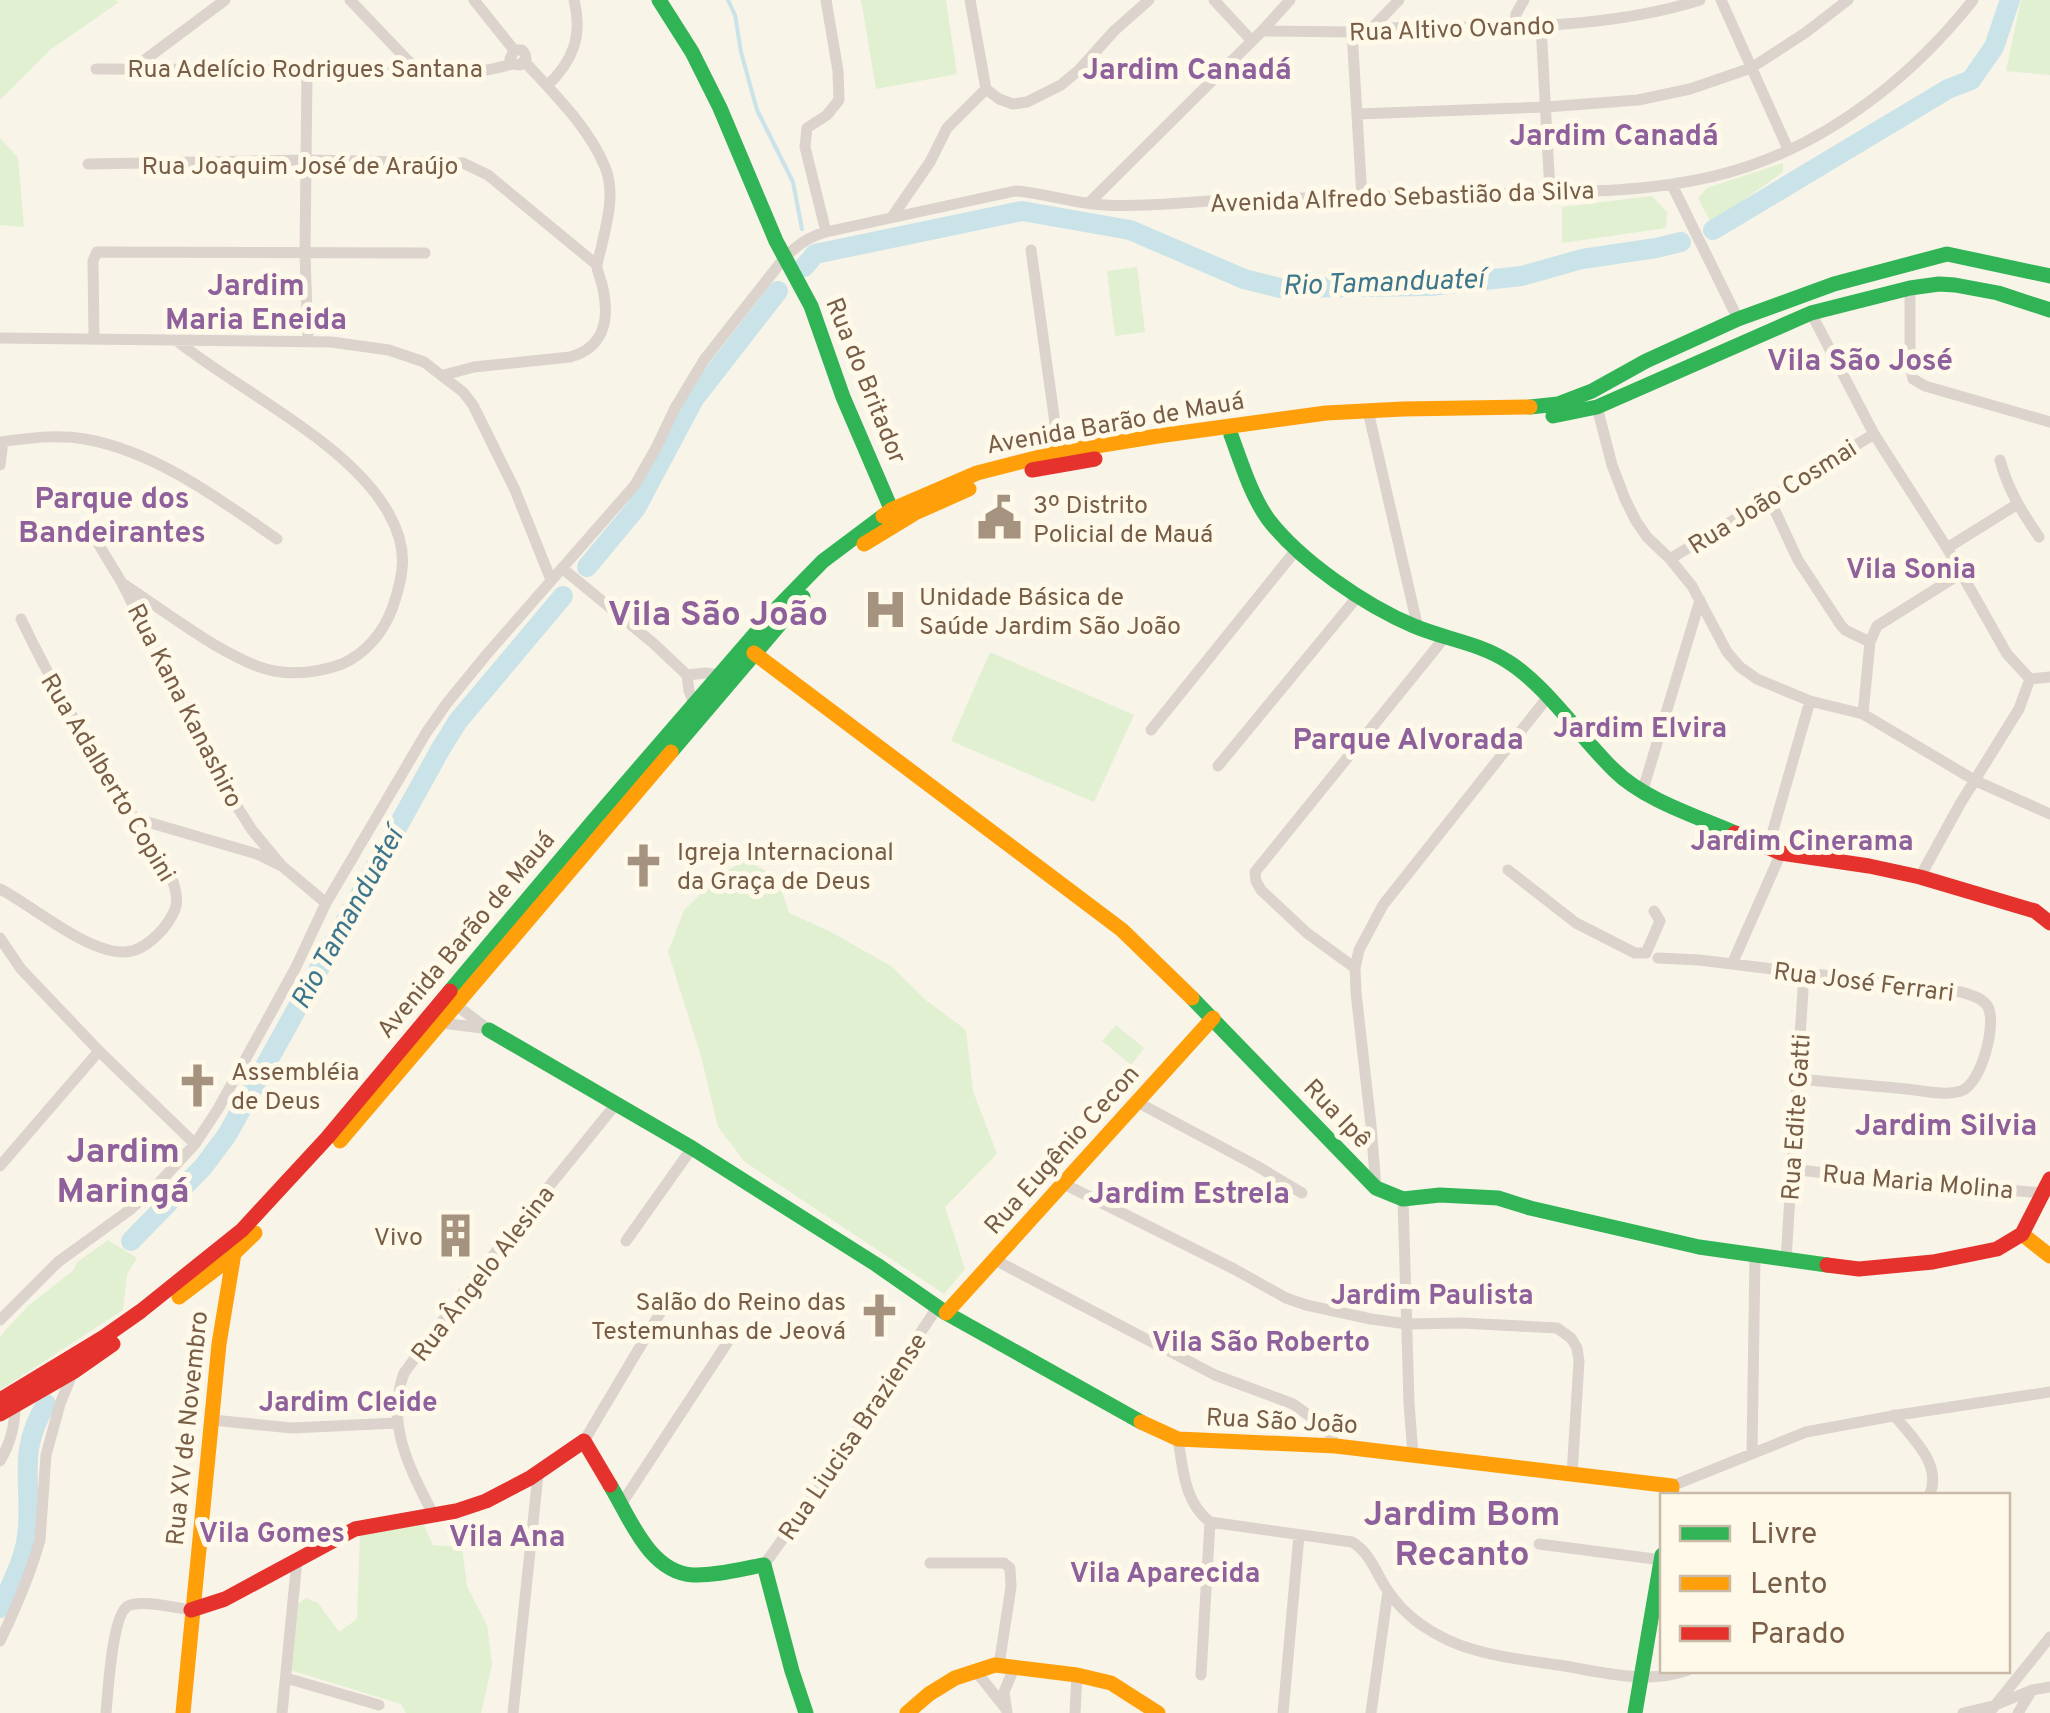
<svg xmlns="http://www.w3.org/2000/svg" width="2050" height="1713" font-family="Overpass,sans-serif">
  <rect width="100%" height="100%" fill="#f8f4e8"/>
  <path fill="#e0f0d1" d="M0 0H115L119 2 50 50 0 100Z
    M861 0H946L957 74 876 89Z
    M2021 0H2050V75L2006 71Z
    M0 138 18 158 24 227 0 225Z
    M1783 163V172L1711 223 1698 198 1707 188Z
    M1652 196 1667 212 1666 228 1562 243V207Z
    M1137 267 1145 332 1115 336 1107 271Z
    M990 652 1134 715 1094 802 951 741Z
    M745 860 777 877 789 913 829 931 891 966 927 1001 966 1030 973 1091 997 1154 945 1207 965 1269 944 1294 745 1162 718 1127 701 1056 668 952 684 910 720 875Z
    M1116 1025 1144 1048 1131 1065 1102 1041Z
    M108 1240 137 1258 127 1274 123 1310 0 1390V1338L3 1333 29 1305 74 1270 76 1263Z
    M423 1523 433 1545 462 1547 467 1586 487 1625 492 1665 481 1713H406L401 1704 290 1670 293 1608 306 1598 318 1603 339 1632 357 1619 360 1533Z"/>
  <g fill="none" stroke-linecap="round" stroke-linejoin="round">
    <path stroke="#c9e3e9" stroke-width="4" d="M728 0 735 15 741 52 757 110 793 182 802 229"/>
    <path stroke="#c9e3e9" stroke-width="20" d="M1713 230 1948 89 1971 80 1994 47 2010 0
      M804 267 815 254 1022 211 1130 230 1244 279 1280 288 1429 286 1522 276 1582 259 1656 248 1681 242
      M587 567 636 508 694 399 778 291
      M131 1241 203 1167 227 1135 440 750 458 721 563 596
      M0 1608C12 1583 27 1555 28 1526 31 1475 18 1452 46 1404"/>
    <path stroke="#dbd3cc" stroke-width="11" d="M350 0 416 69
      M474 0 514 50H522L525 54 526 59 520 65 513 64 510 59 514 50
      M970 0 986 89
      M1214 0 1252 41
      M1721 0 1788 149
      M1515 25 1516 14 1524 0
      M1541 25 1550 192
      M1372 28 1399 0
      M1262 31 1352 32 1372 28C1481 26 1595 33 1700 0
      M1352 32 1362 198
      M134 68 225 0
      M96 69 488 70 513 64
      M307 70 305 254 308 342
      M547 86C573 61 583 36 574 0
      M986 89 999 99 1013 104 1027 102 1061 85 1079 70 1114 31 1149 0
      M1357 114 1546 107 1638 100 1690 89 1751 68 1805 33 1848 0
      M88 164 306 160 463 163 488 175 597 265
      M1672 185 1738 319
      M1089 203 1262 31 1290 0
      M892 217 930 162 947 128 986 89
      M826 232 805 147 807 128 827 115 839 100 838 71 826 0
      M1031 250 1059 452
      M1910 288V366L1913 379 1925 386 2050 422
      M1811 313 1874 434 1947 548 2007 654 2030 679 2050 677
      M0 338 331 342 389 350 424 362 463 392 473 405 515 490 551 580
      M94 338 93 261 97 252 425 253
      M444 375 474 367 570 357C603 348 610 321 603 289 602 282 598 274 597 267 597 260 601 251 602 244 608 219 615 191 605 167 589 127 553 93 525 62
      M1597 407 1612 465 1625 499 1636 521 1647 537 1670 559 1692 586 1727 652 1740 667 1757 679 1810 701 1863 714 1976 781 2050 814
      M1368 411 1418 628
      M0 442C28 438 57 434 85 439 157 452 219 499 277 539
      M2000 460C2008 490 2022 512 2039 537
      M0 465 3 442
      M1769 498 1798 560 1840 624 1845 630 1870 642
      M96 540 122 583 229 794 252 830 282 866
      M1947 548 2016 505
      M1670 559 1874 434
      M562 568 653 643 687 675 689 691 695 705
      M122 583C162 609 229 662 274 671 297 675 320 672 342 664 365 654 383 633 392 609 405 573 408 548 389 514 350 443 241 392 177 341
      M687 675 706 673 718 675
      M1863 714 1870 642 1877 626 1960 574
      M1151 730 1296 550
      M1218 766 1358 596
      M1642 793 1700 600
      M134 818 257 854 282 866 326 903
      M1768 848 1810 701
      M1508 870 1576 923 1635 953H1646L1660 921 1654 911
      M1920 877 1960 804 2019 709 2030 679
      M0 889C33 906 87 953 124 952 140 952 153 940 163 929 178 910 180 901 172 879 119 793 64 710 21 619
      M0 938 21 969 99 1051 195 1144
      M1658 958 1699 960 1961 992C1971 995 1983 998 1988 1007 1997 1024 1981 1085 1961 1091 1946 1096 1923 1091 1907 1089 1871 1086 1834 1082 1798 1079
      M1732 964 1781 853
      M1355 968 1307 933 1261 890 1256 881 1255 872 1445 637
      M452 1002 489 1030
      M442 1023 482 1028
      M1137 1102 1257 1166 1302 1193
      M0 1166 99 1051
      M1792 1169 1882 1180 2043 1193
      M1062 1183 1234 1269 1286 1298 1306 1305 1371 1319 1407 1324 1462 1323 1557 1328 1571 1338 1577 1348 1579 1361 1572 1475
      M1376 1188 1371 1125 1356 993 1355 968 1359 950 1383 905 1547 698
      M1403 1199 1409 1403 1413 1455
      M626 1241 692 1148
      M995 1260 1215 1375 1293 1404 1325 1427 1336 1446
      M1786 1260 1804 974
      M0 1320 58 1262 131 1209 157 1185 195 1144 218 1109 295 969 326 903 426 733 447 703 487 654 635 485 656 448 675 408 704 360 785 257C798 245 808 237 826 232L1015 191C1045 193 1075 204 1105 205 1147 208 1190 201 1233 200 1314 197 1394 197 1475 194 1567 191 1664 196 1752 165 1839 135 1916 72 1973 0
      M1894 1415C1911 1437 1944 1465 1929 1496
      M212 1420 292 1428 397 1423
      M1178 1439C1183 1469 1184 1502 1210 1522L1352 1542C1371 1553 1376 1574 1388 1591 1396 1603 1408 1615 1420 1624 1436 1635 1456 1645 1475 1650 1502 1658 1531 1661 1559 1665 1601 1672 1647 1685 1688 1670
      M584 1441 666 1303
      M1752 1453 1755 1256
      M0 1461C10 1444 15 1426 15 1407L12 1404
      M1672 1486 1806 1432 1898 1415 2050 1392
      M622 1503 731 1337
      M433 1514C410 1469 385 1424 404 1373L469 1285 616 1104
      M1539 1544 1662 1560
      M930 1563H1004L1010 1568 1011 1587 999 1665
      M764 1565 817 1491 938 1306
      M0 1641C16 1608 30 1575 40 1540L46 1455 60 1404 73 1372
      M975 1670 1006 1709
      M1201 1675 1210 1522
      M286 1678 379 1705
      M106 1713C108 1693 112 1614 128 1606 141 1599 176 1608 191 1610
      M282 1713 297 1560
      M513 1713 538 1475
      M1007 1713 1004 1692 1015 1666
      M1075 1713 1077 1675
      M1283 1713 1299 1535
      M1371 1713 1388 1591
      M1963 1713 1993 1706 2032 1690 2050 1687
      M1989 1713 2050 1637
      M2018 1713 2032 1690"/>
    <path stroke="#30b455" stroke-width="15" d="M659 0 692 52 720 108 776 241 811 306 843 397 895 518
      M1530 407 1558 404 1592 391 1646 361 1738 319 1834 284 1947 254 2050 276
      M1553 416 1597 407 1811 313 1910 288 1939 284 1955 285 1998 293 2050 310
      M1231 435C1241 462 1251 495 1268 519 1300 561 1366 606 1414 626 1445 639 1479 643 1507 661 1545 684 1581 738 1614 770 1644 800 1696 816 1735 833
      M671 752 803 597
      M450 991 594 820 779 606 823 561 883 516
      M1192 998 1376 1188 1403 1199 1440 1195 1498 1198 1530 1208 1699 1247 1827 1265
      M489 1030 692 1148 877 1265 946 1313 1141 1422
      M610 1485C630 1518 649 1572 693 1575 716 1576 741 1569 764 1565L792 1671 806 1713
      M1635 1713 1662 1555"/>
    <path stroke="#ff9f0a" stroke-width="15" d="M883 516 891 510 977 473 1059 452 1158 436 1326 413 1403 409 1530 407
      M864 544 915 513 969 489
      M754 653 1122 930 1192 998
      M340 1141 671 752
      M2022 1234 2050 1256
      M179 1297 225 1262 255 1233
      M946 1313 1213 1018
      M1141 1422 1178 1439 1336 1446 1672 1486 1671 1496
      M183 1713 219 1344 234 1253
      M907 1713 929 1694 955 1678 995 1665 1077 1675 1111 1683 1158 1713"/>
    <path stroke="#e5322d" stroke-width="15" d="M1032 470 1095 459
      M1735 833 1781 853 1869 866 1920 877 2035 911 2050 923
      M1827 1265 1859 1269 1933 1262 1997 1249 2022 1234 2050 1179
      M0 1400 104 1337 141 1311 242 1230 327 1138 450 991
      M0 1414 73 1372 113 1344
      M191 1610 225 1599 355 1529 456 1511 486 1501 530 1478 584 1441 610 1485"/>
  </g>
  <defs>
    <symbol id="civic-bare" viewBox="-9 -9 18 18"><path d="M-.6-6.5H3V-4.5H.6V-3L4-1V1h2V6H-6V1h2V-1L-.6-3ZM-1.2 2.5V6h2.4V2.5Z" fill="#a5927f" stroke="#fff9ea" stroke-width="2.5" paint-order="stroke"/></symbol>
    <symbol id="hospital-bare" viewBox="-9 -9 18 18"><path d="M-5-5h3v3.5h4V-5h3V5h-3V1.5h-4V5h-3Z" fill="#a5927f" stroke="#fff9ea" stroke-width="2.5" paint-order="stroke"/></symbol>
    <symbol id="church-bare" viewBox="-9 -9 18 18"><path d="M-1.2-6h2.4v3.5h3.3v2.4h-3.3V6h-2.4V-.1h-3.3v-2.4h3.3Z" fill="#a5927f" stroke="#fff9ea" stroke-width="2.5" paint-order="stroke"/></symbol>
    <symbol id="building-bare" viewBox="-9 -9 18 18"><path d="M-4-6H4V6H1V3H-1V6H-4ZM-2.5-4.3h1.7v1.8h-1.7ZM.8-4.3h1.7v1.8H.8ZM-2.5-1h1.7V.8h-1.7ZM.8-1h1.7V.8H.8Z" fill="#a5927f" stroke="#fff9ea" stroke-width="2.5" paint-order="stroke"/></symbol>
  </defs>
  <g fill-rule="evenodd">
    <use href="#civic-bare" x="968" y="486" width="63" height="63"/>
    <use href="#hospital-bare" x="854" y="578" width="63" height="63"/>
    <use href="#church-bare" x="612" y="834" width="63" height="63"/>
    <use href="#church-bare" x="166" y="1054" width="63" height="63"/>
    <use href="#building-bare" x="424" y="1204" width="63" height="63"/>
    <use href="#church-bare" x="848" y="1284" width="63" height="63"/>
  </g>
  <g text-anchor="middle" stroke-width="10" stroke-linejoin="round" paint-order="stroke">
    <g font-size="25" fill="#785e46" stroke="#fff9ea">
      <text transform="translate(1452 28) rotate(-2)" y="9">Rua Altivo Ovando</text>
      <text x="305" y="77">Rua Adelício Rodrigues Santana</text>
      <text x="300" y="174">Rua Joaquim José de Araújo</text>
      <text transform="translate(1402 196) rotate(-2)" y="9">Avenida Alfredo Sebastião da Silva</text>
      <text transform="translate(867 380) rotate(68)" y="9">Rua do Britador</text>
      <text transform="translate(1115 422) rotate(-10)" y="9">Avenida Barão de Mauá</text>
      <text transform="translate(1772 496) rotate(-32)" y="9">Rua João Cosmai</text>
      <text transform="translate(186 705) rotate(63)" y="9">Rua Kana Kanashiro</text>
      <text transform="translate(109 777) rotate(59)" y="9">Rua Adalberto Copini</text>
      <text transform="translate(465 934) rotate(-50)" y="9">Avenida Barão de Mauá</text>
      <text transform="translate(1864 981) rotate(7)" y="9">Rua José Ferrari</text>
      <text transform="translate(1338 1113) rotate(46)" y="9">Rua Ipê</text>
      <text transform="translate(1795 1117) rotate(-86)" y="9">Rua Edite Gatti</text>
      <text transform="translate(1061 1149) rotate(-48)" y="9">Rua Eugênio Cecon</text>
      <text transform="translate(1918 1181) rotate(5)" y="9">Rua Maria Molina</text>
      <text transform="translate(482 1273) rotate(-52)" y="9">Rua Ângelo Alesina</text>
      <text transform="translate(1282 1420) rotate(3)" y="9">Rua São João</text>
      <text transform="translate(186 1428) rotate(-84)" y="9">Rua XV de Novembro</text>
      <text transform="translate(852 1436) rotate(-56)" y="9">Rua Liucisa Braziense</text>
    </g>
    <g font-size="25" fill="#785e46" stroke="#fff9ea" text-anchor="start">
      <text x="1033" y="513">3º Distrito<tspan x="1033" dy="29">Policial de Mauá</tspan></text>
      <text x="919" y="605">Unidade Básica de<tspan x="919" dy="29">Saúde Jardim São João</tspan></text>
      <text x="677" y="860">Igreja Internacional<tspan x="677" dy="29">da Graça de Deus</tspan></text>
      <text x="231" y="1080">Assembléia<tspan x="231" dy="29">de Deus</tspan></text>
      <text x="423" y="1245" text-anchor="end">Vivo</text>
      <text x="846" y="1310" text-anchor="end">Salão do Reino das<tspan x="846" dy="29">Testemunhas de Jeová</tspan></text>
    </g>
    <g font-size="28" font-style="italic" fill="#3d778e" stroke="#fff9ea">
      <text transform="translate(1383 281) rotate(-2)" y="10">Rio Tamanduateí</text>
      <text transform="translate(346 918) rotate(-61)" y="10">Rio Tamanduateí</text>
    </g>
    <g font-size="28" font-weight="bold" fill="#8f619c" stroke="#fff9ea">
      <text x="1911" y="578">Vila Sonia</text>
      <text x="1640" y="737">Jardim Elvira</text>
      <text x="1802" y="850">Jardim Cinerama</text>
      <text x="1432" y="1304">Jardim Paulista</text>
      <text x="1261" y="1351">Vila São Roberto</text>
      <text x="348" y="1411">Jardim Cleide</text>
      <text x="272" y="1542">Vila Gomes</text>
      <text x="1165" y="1582">Vila Aparecida</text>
    </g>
    <g font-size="30" font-weight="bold" fill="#8f619c" stroke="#fff9ea">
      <text x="1187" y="79">Jardim Canadá</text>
      <text x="1614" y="145">Jardim Canadá</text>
      <text x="256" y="295">Jardim<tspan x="256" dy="34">Maria Eneida</tspan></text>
      <text x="1860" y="370">Vila São José</text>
      <text x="112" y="508">Parque dos<tspan x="112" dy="34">Bandeirantes</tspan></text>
      <text x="1408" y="749">Parque Alvorada</text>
      <text x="1946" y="1135">Jardim Silvia</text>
      <text x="1189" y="1203">Jardim Estrela</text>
      <text x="507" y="1546">Vila Ana</text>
    </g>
    <g font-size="35" font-weight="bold" fill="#8f619c" stroke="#fff9ea">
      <text x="718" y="625">Vila São João</text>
      <text x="123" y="1162">Jardim<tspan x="123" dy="40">Maringá</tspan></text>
      <text x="1462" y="1525">Jardim Bom<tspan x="1462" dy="40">Recanto</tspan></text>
    </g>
  </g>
  <rect x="1660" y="1493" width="350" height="180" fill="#fff9ea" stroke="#c9bba8" stroke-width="2.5"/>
  <rect x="1680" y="1526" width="50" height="15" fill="#30b455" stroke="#c9bba8" stroke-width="2.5"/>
  <text x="1750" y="1543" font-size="30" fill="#785e46">Livre</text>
  <rect x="1680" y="1576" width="50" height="15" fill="#ff9f0a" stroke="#c9bba8" stroke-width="2.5"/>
  <text x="1750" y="1593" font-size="30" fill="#785e46">Lento</text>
  <rect x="1680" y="1626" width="50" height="15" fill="#e5322d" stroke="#c9bba8" stroke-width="2.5"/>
  <text x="1750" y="1643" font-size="30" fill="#785e46">Parado</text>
</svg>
